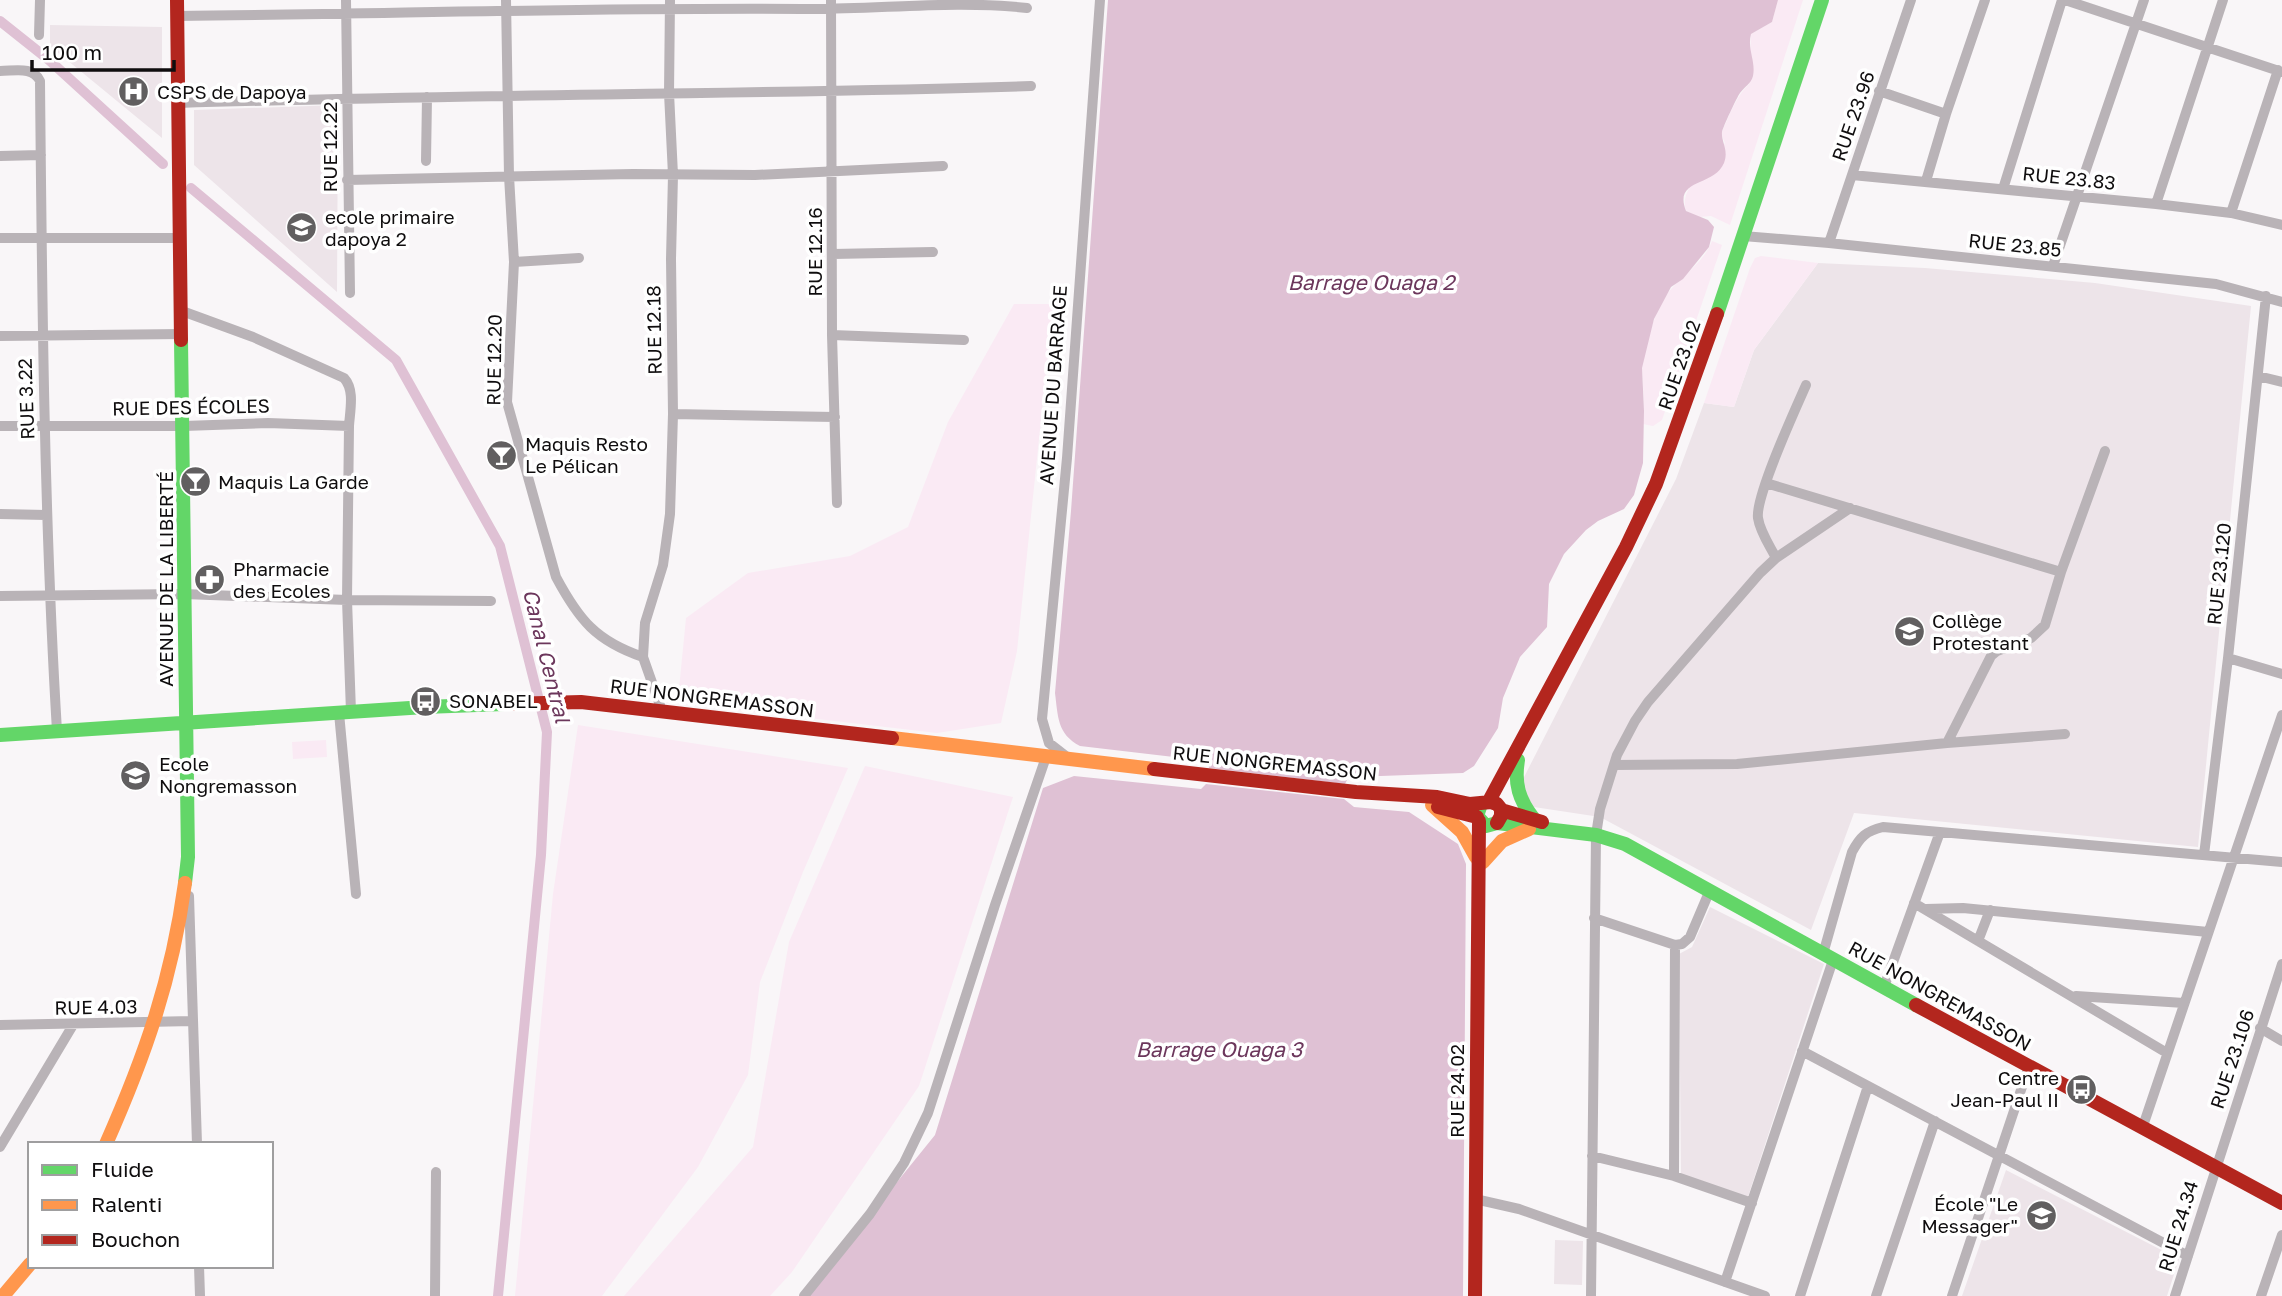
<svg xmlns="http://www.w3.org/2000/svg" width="2282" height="1296" font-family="'Golos Text',sans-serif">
  <rect width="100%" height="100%" fill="#f9f6f8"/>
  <path fill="#ede4e9" d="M50 25 162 27V138L50 46Z
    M338 105 337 292 194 165V110Z
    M1818 263 1925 268 2095 283 2251 306 2198 847 1854 813 1811 930 1600 817 1534 807 1520 785 1676 479 1704 403 1734 407 1754 350Z
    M1710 907 1824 964 1746 1203 1681 1180 1679 954 1692 947Z
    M2006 1170 2179 1259 2167 1296H1962Z
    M1555 1240 1583 1241 1582 1285 1554 1284Z"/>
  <path fill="#faeaf4" d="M1778 0H1803L1730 225 1711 216 1699 217 1686 211C1678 189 1711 160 1725 143L1721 134C1728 118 1736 96 1749 84L1751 34 1772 22Z
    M1712 241 1722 245 1662 420 1653 426 1643 424C1645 406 1643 388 1642 370 1641 356 1656 310 1664 298 1677 278 1703 265 1712 241Z
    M1761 256 1818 263 1754 350 1734 407 1704 403 1750 268 1755 258Z
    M1014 304H1053L1017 651 1001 723 937 733 733 709 679 689 686 618 748 573 850 556 908 527 948 422Z
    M578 725 848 768 803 872 760 982 748 1075 698 1167 602 1296H515L553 894Z
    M326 740 327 757 293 759 292 742Z
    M865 766 1013 797 919 1086 792 1272 770 1296H624L753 1147 789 942Z"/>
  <path fill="#dfc1d4" d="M1108 0H1778L1772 22 1751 34C1747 49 1756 61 1753 76 1751 84 1744 87 1740 93 1737 97 1723 127 1722 132 1721 142 1729 150 1724 163 1714 187 1673 178 1686 211L1708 220 1714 227 1709 247 1683 279 1671 287 1654 319 1642 368 1644 411 1643 463 1634 495 1624 509 1598 521 1586 530 1564 554 1549 584 1547 627 1520 657 1503 698 1498 728 1474 766 1463 773 1353 777 1348 778 1345 784 1209 768 1208 761 1080 746C1057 734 1058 716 1055 693L1071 511Z
    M1074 776 1201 789 1206 784 1344 799 1354 807 1409 812 1458 844 1466 864 1463 1296H805L935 1135 1043 788Z"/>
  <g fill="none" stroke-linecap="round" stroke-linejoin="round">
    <path stroke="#dfc1d4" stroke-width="10" d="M0 21 49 60 163 164
      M191 188 396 360 500 546 547 732 541 855 498 1296"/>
    <path stroke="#b9b3b7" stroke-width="10" d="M346 0 350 293
      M506 0 509 176 514 262 507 402 556 577C579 620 596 641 643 657L662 711
      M831 0 832 335 837 503
      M2065 0 2282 72
      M177 16C390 14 602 7 814 9 885 9 956 0 1027 8
      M39 35 40 0
      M0 71C15 71 33 66 40 81 42 298 44 515 57 731
      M1879 91 1946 114
      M179 103C463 94 747 95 1031 86
      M0 156 41 155
      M426 161 427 97
      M1852 175 2156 204 2231 213 2282 225
      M347 180 633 174 755 175 943 166
      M1926 181 1946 114 1985 0
      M2003 189 2062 0
      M2156 204 2223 0
      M2231 213 2278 70
      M1743 236 1829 243 2216 284 2282 302
      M0 238H181
      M1829 243 1911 0
      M833 254 933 252
      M514 262 579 258
      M2053 266 2144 0
      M182 311 253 337 344 378C355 390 350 410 349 426
      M832 335 964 340
      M0 336 182 334
      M2258 376 2282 382
      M673 414 835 417
      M0 426H184L268 423 349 426 347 600 351 712
      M1766 483 2061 572
      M0 514 46 515
      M1776 558C1770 546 1760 532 1758 518 1755 497 1795 410 1806 385
      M0 596 184 594 347 600 491 601
      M643 657 645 623 663 565 670 514 673 414 671 259 673 175 669 93 670 0
      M2228 658 2282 674
      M339 713 356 894
      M1947 743 1991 656 1997 651 2031 638 2045 625 2061 572 2105 451
      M1067 757 1049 743 1042 719 1067 458 1100 0
      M1614 765 1737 764 1947 743 2065 734
      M2204 855 2228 658 2266 296
      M189 896 197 1144
      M1914 903 2167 1053
      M1926 909 1963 908 2208 932
      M1594 918 1675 945 1682 944 1690 937 1710 890
      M1978 941 1990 910
      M1823 954 1852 852C1860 837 1866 831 1883 827L2282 862
      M1884 987 1940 832
      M2076 996 2184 1003
      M0 1025 193 1021
      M2260 1028 2282 1041
      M1802 1051 2188 1256
      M2143 1126 2282 715
      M0 1147 73 1025
      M1592 1156 1674 1176 1752 1203
      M1674 1176 1675 945
      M1475 1199 1519 1209 1765 1296
      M199 1266 200 1296
      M1725 1282 1833 960
      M435 1296 436 1172
      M804 1296 870 1214 904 1163 928 1113 995 905 1046 757
      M1591 1296 1596 835 1600 809 1617 755 1635 721 1648 702 1760 573 1776 558 1850 508
      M1800 1296 1868 1086
      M1876 1296 1935 1121
      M1952 1296 2029 1066
      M2175 1296 2282 964
      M2261 1296 2282 1235"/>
    <path stroke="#63d668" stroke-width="14" d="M1717 314 1822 0
      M181 340 188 857 185 883
      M0 735 425 707 504 704
      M1518 760C1514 784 1519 800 1534 819
      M1481 804 1477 816 1486 826 1497 823 1596 835 1625 844 1916 1005"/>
    <path stroke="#ff974d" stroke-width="14" d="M892 738 1154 769
      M1432 805 1462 832 1476 857
      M1483 862 1502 841 1529 829
      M106 1144C145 1056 172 979 185 883
      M3 1296 30 1264"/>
    <path stroke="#b3261e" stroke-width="14" d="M177 0 181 340
      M504 704 581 702 892 738
      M1154 769 1356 792 1437 797 1470 804 1491 802 1497 804 1501 809V816L1497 823
      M1489 801 1626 547 1656 484 1717 314
      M1438 807 1477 817
      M1501 810 1542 822
      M1916 1005 2282 1203
      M1475 1296 1479 821"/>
  </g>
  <defs>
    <symbol id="hospital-disc" viewBox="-11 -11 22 22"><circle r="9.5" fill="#615f60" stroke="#fff"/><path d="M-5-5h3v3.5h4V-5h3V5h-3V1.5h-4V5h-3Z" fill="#fff"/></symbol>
    <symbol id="school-disc" viewBox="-11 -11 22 22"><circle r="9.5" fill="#615f60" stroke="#fff"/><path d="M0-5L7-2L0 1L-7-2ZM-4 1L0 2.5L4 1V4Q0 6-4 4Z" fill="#fff"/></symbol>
    <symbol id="bar-disc" viewBox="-11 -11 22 22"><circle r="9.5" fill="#615f60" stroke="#fff"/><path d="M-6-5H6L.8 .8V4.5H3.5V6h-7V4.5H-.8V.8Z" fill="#fff"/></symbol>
    <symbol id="pharmacy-disc" viewBox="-11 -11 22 22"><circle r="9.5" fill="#615f60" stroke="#fff"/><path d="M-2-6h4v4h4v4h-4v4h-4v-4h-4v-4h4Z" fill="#fff"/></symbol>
    <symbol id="bus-disc" viewBox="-11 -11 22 22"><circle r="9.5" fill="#615f60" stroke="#fff"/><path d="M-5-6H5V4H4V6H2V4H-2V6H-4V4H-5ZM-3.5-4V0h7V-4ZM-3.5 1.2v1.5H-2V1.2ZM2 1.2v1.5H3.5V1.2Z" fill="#fff"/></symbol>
  </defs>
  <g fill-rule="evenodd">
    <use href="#hospital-disc" x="116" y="74" width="35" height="35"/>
    <use href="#school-disc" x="284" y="210" width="35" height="35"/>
    <use href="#bar-disc" x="484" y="438" width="35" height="35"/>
    <use href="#bar-disc" x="178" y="464" width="35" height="35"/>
    <use href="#pharmacy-disc" x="192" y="562" width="35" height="35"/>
    <use href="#school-disc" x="1892" y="614" width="35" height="35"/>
    <use href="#bus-disc" x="408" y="684" width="35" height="35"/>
    <use href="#school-disc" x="118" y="758" width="35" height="35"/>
    <use href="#bus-disc" x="2064" y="1072" width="35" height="35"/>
    <use href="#school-disc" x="2024" y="1198" width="35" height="35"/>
  </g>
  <g text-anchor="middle" stroke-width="7" stroke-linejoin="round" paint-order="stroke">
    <g font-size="19" fill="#0f0d0e" stroke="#fff" text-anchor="start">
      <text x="157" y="99">CSPS de Dapoya</text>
      <text x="325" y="224">ecole primaire<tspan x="325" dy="22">dapoya 2</tspan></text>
      <text x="525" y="451">Maquis Resto<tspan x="525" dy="22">Le Pélican</tspan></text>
      <text x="218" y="489">Maquis La Garde</text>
      <text x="233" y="576">Pharmacie<tspan x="233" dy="22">des Ecoles</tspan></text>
      <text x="1932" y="628">Collège<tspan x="1932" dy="22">Protestant</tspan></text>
      <text x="449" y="708">SONABEL</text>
      <text x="159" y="771">Ecole<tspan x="159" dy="22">Nongremasson</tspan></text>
      <text x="2059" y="1085" text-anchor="end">Centre<tspan x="2059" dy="22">Jean-Paul II</tspan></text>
      <text x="2018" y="1211" text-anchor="end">École "Le<tspan x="2018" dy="22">Messager"</tspan></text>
    </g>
    <g font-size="19" fill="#0f0d0e" stroke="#fff">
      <text transform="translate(1853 116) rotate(-71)" y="7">RUE 23.96</text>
      <text transform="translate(330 147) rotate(-90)" y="7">RUE 12.22</text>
      <text transform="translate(2069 178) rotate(6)" y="7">RUE 23.83</text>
      <text transform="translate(2015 245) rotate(6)" y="7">RUE 23.85</text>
      <text transform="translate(815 252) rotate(-90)" y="7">RUE 12.16</text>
      <text transform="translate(654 330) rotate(-91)" y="7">RUE 12.18</text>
      <text transform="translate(494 360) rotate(-89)" y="7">RUE 12.20</text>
      <text transform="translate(1679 365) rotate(-71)" y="7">RUE 23.02</text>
      <text transform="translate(1053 385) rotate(-86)" y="7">AVENUE DU BARRAGE</text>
      <text transform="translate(26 399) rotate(-92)" y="7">RUE 3.22</text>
      <text transform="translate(191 407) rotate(-1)" y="7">RUE DES ÉCOLES</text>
      <text transform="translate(2219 574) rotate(-84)" y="7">RUE 23.120</text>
      <text transform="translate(166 579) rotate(-90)" y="7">AVENUE DE LA LIBERTÉ</text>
      <text transform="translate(712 698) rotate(7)" y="7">RUE NONGREMASSON</text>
      <text transform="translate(1275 763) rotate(6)" y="7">RUE NONGREMASSON</text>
      <text transform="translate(1940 996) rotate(29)" y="7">RUE NONGREMASSON</text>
      <text transform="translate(96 1007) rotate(-1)" y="7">RUE 4.03</text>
      <text transform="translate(2232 1059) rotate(-72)" y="7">RUE 23.106</text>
      <text transform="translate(1457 1091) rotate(-90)" y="7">RUE 24.02</text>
      <text transform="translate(2178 1226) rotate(-73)" y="7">RUE 24.34</text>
    </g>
    <g font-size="21" font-style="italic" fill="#6c375c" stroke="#fff">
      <text x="1371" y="290">Barrage Ouaga 2</text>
      <text transform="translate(546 656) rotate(76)" y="7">Canal Central</text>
      <text x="1219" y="1057">Barrage Ouaga 3</text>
    </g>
  </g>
  <rect x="28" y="1142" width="245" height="126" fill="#ffffff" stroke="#9f9e9f" stroke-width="2"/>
  <rect x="42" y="1165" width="35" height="10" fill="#63d668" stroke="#9f9e9f" stroke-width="2"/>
  <text x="91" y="1177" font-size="21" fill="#0f0d0e">Fluide</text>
  <rect x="42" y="1200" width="35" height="10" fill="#ff974d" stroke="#9f9e9f" stroke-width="2"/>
  <text x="91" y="1212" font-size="21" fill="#0f0d0e">Ralenti</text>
  <rect x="42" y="1235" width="35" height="10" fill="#b3261e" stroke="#9f9e9f" stroke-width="2"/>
  <text x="91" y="1247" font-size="21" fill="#0f0d0e">Bouchon</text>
  <path d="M32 60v10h142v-10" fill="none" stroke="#0f0d0e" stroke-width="3.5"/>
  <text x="42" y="60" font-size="21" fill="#0f0d0e" stroke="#ffffff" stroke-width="5" paint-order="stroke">100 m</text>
</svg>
